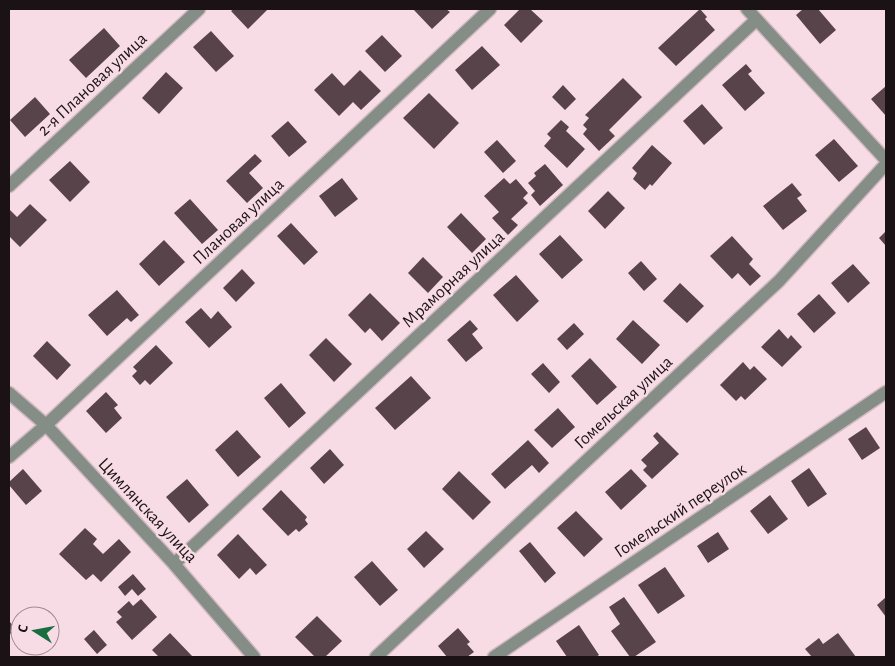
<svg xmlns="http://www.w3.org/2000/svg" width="895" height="666" font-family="'Alegreya Sans',sans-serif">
  <rect width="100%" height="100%" fill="#f8dce5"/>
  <path fill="#59434a" d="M234 9H268L248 29 231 11Z
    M413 9H446L450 12 432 29Z
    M520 9H530L543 21 521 43 504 25Z
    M700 9 707 17 705 19 715 30 676 66 658 48Z
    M803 9H818L836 30 820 44 796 15Z
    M104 28 120 46 86 78 69 60Z
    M211 31 234 56 216 72 193 47Z
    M382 35 402 56 385 72 365 51Z
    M482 46 500 65 472 90 455 70Z
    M746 64 752 71 748 74 765 93 745 111 722 85Z
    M360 70 381 91 361 110 353 102 339 116 314 90 332 73 344 86Z
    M166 72 183 88 159 114 142 98Z
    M623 78 642 97 609 130 615 136 599 151 583 134 587 129 583 125 589 118 585 115Z
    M563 85 576 99 565 110 552 97Z
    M886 86V116L871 99Z
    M429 93 459 123 434 149 403 118Z
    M35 97 50 114 25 137 10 120Z
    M702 104 723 128 704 145 683 121Z
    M561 120 569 127 566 131 585 149 567 168 544 146 551 138 547 134Z
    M288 121 307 142 289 157 271 136Z
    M834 139 858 166 839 182 815 155Z
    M497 140 516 161 503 173 484 152Z
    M652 145 672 163 652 186 650 184 645 190 633 179 637 173 632 168Z
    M255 154 262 161 249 173 263 188 247 203 226 181Z
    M70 161 90 182 70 202 49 180Z
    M545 164 563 185 540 206 531 195 535 191 528 183 536 176 534 173Z
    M342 178 358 199 335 217 319 196Z
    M504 178 510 184 516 179 528 193 523 198 528 203 511 219 518 225 508 235 492 218 499 212 484 196Z
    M792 183 802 195 797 198 807 211 783 230 763 206Z
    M608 191 625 208 605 229 588 211Z
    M190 199 218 230 202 244 174 213Z
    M30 204 47 220 20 247 10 237 9 239V209L17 217Z
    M461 213 486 239 472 253 447 227Z
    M291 223 318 252 304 265 277 236Z
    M886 231V246L879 238Z
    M560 235 583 260 562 279 539 254Z
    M732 236 753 259 749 264 761 276 750 286 738 273 732 279 710 256Z
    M164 240 185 262 159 286 139 264Z
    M423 257 443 277 428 293 408 273Z
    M641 261 657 279 644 291 628 273Z
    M853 264 870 283 848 303 831 283Z
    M242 269 255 283 236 302 223 288Z
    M516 275 539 301 517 322 493 295Z
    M680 283 704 306 687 323 663 301Z
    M117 290 139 315 131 322 127 318 107 336 88 315Z
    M370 293 400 323 382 341 370 328 365 333 348 315Z
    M819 294 836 313 814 333 797 314Z
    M201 308 211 319 218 311 232 327 209 348 185 322Z
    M470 320 478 329 472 334 483 348 466 362 447 340Z
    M633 320 660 345 642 364 616 339Z
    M574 323 584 334 567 350 557 339Z
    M779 329 788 339 791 335 802 347 782 367 761 347Z
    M326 338 352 364 334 382 309 355Z
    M47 341 71 365 57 380 33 356Z
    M156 345 173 363 150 385 145 380 140 385 132 376 137 371 133 367Z
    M590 358 617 387 597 405 571 376Z
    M743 362 750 370 754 366 767 379 745 400 741 396 736 401 720 385Z
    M543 363 560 382 549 393 531 374Z
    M411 376 431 398 395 430 375 408Z
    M281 383 306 413 289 428 264 398Z
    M106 392 118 405 114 408 122 418 106 433 86 411Z
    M558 408 575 427 552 448 534 430Z
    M866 427 880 448 862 460 848 439Z
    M237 430 261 457 238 477 215 450Z
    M657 432 679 454 652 479 643 470 647 466 641 460 659 443 653 436Z
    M528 440 549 463 539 473 532 465 505 489 491 474Z
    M330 449 344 465 324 484 310 468Z
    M809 468 827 494 808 507 791 481Z
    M23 469 42 491 26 505 9 485V482Z
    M631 469 647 486 621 510 605 492Z
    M459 471 491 502 473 520 442 489Z
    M187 479 209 505 189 523 166 497Z
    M281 490 307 517 305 520 308 524 299 532 296 529 288 536 262 509Z
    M770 495 788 519 768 534 750 511Z
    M576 511 603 539 584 557 557 528Z
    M85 528 97 539 93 544 103 554 119 539 131 552 101 582 93 574 86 580 59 554Z
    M426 531 444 549 424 568 407 549Z
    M718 532 729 549 708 563 697 546Z
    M238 534 267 565 256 575 250 568 239 579 217 555Z
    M530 542 556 573 545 583 519 551Z
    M372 561 398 590 380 606 354 577Z
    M665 567 685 596 658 614 638 585Z
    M133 574 146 589 138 596 132 589 125 596 118 587Z
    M624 597 656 642 634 657H630L611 631 620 624 609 607Z
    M886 597V617L877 605Z
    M141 599 157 617 132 640 116 622 122 617 117 612 129 601 133 606Z
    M317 616 342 641 325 657H315L295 637Z
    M9 621 16 629 9 635Z
    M579 625 599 655 596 657H567L556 641Z
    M458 628 470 642 467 644 474 652 467 657H447L438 646Z
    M94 630 107 645 97 654 84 639Z
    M170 633 193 657H159L152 650Z
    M838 633 856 657H812L805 649 819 638 823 644Z"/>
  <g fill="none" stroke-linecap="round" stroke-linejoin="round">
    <defs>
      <path id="street" d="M747 9 886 160
        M9 186 199 9
        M9 393 46 425 174 564 254 657
        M9 457 46 425 490 9
        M174 564 756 20
        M376 657 779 281 886 164
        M494 657 886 392"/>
    </defs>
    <use href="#street" stroke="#d0b8c0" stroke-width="15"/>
    <use href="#street" stroke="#848d86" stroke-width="12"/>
  </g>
  <g text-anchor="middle" stroke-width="5" stroke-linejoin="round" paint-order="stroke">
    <g font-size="18" fill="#1b1215" stroke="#f8dce5">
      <text transform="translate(92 84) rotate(-43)" y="6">2-я Плановая улица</text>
      <text transform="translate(238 221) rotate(-43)" y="6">Плановая улица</text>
      <text transform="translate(453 279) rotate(-43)" y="6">Мраморная улица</text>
      <text transform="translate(623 402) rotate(-43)" y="6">Гомельская улица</text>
      <text transform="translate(148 510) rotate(47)" y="6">Цимлянская улица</text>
      <text transform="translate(680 510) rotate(-34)" y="6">Гомельский переулок</text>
    </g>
  </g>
  <rect width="895" height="666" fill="none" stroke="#1b1215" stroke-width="20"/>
  <g transform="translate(35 631) rotate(281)"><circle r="24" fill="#f8dce5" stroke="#a08b92"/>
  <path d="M0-4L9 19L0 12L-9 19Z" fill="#196d3f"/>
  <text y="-8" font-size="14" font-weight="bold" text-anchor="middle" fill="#1b1215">С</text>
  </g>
</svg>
